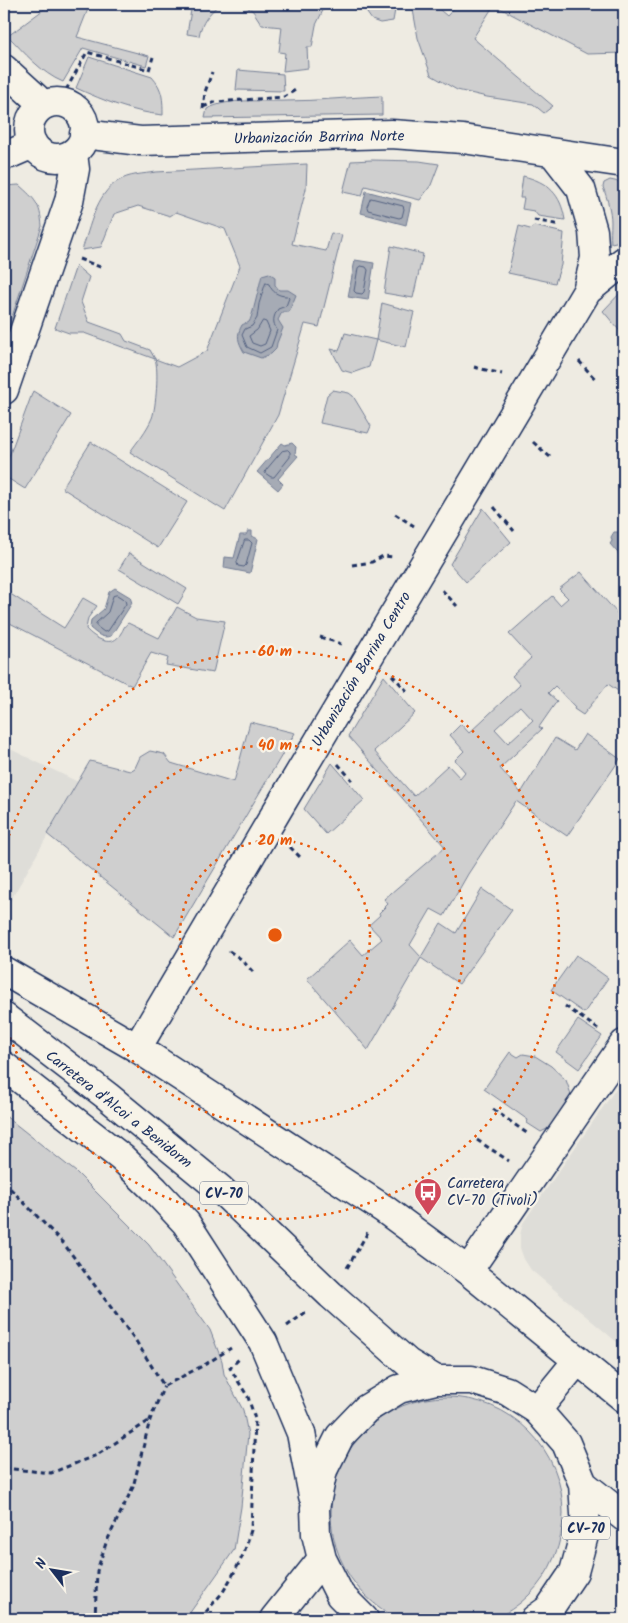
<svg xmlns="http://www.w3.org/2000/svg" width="628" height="1623" font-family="Kalam,sans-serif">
  <rect width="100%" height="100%" fill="#eeebe2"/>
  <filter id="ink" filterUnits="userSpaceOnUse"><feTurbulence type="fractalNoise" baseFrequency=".02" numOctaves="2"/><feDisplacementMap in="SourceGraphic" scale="10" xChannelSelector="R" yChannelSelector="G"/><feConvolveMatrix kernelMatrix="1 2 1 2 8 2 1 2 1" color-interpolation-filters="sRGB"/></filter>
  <g filter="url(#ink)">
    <path fill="#deddd8" d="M4 746 78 782 4 912Z
      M624 1077V1348L531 1270 524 1259 520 1248V1235L523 1223Z"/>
    <path fill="#cfcfcf" stroke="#757f96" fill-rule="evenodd" d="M51 4H90L77 37 149 56 146 66 83 48 63 82C41 73 24 52 8 36Z
      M192 4H220C210 12 201 23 199 36L187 34Z
      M242 4H264C271 10 278 5 286 4L285 9 303 6 305 4H326L316 25 312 47H307L308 68 283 71 285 53 279 52 282 27 262 25 253 11Z
      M366 4H396L393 21 380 23 372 20 367 13Z
      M412 4H433L447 16 458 4H624V53L587 54 494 5 473 38 553 106 544 113 533 104 487 97 457 90 431 75 418 38Z
      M89 57 152 77C163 89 163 100 163 115 131 112 105 101 76 88Z
      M238 70 283 74 284 91 236 90Z
      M382 96V115L205 118 207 109C230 97 260 102 286 101 318 101 350 97 382 96Z
      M372 160 419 161 439 164 431 185 420 200 365 186 362 196 343 192 351 161Z
      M307 164 306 189 292 244 326 251 331 233 342 235 319 327 305 324 278 415 225 511 130 452C137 442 147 430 152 418 156 408 159 369 155 359L84 333H69L55 328 76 266 89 277 81 302 89 322 122 334 126 341 150 350 155 359 177 367 207 351 240 266 225 229 176 212 170 216 138 206 114 214 101 247 82 250C90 227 96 194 118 181 129 174 144 174 156 172Z
      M523 176C548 182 561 194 565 220L538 216 534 211 522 209 524 198H520Z
      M610 180 624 183V235L616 242 611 243C610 235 611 230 611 222 611 211 607 198 603 187L604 183Z
      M19 185C36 200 40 204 42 226L4 341V186Z
      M519 226 530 229 534 226 564 233 561 265 555 283 508 273Z
      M391 246 423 254 413 298 384 293Z
      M624 289V336L603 311Z
      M382 303 414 312 406 347 376 340 369 367 352 373 342 370 331 349 339 351 345 333 376 340Z
      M333 390 349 393 353 396 371 426 368 433 320 423 327 395Z
      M33 391 71 415 25 489 4 476V470Z
      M91 442 187 502 158 548 62 488Z
      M483 508 511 542 466 582 450 564Z
      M129 553 187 589 178 604 119 569Z
      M581 572 624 621V695L608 684 583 715 574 709 575 707 555 686 548 693 557 701 539 727 542 729 500 768 521 793 555 738 575 750 585 734 620 759 567 836 516 801 468 874 444 916 431 909 410 945 421 957 441 923 456 933 482 889 512 910 459 984 421 958 368 1050 307 979 350 940 363 955 382 939 369 925 380 915 379 913 388 904 384 899 445 847 348 736 384 676 415 713 374 751 414 796 448 765 460 778 465 772 455 760 464 751 450 735 461 724 469 733 520 685 512 676 531 658 509 634 552 596 560 605 568 598 559 589ZM520 706 533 720 508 743 495 729Z
      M4 590 64 628 83 598 97 606 88 618 86 629C95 639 113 649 121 633 124 629 123 627 128 623L159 638 177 607 196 617 225 621 213 673 166 665 168 658 151 653 132 686 4 620Z
      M250 722 295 733 174 937 47 834 90 761 130 771 135 768 140 757 150 751 164 754 171 763 234 782Z
      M332 763 364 800 326 834 304 809Z
      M576 955 608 978 584 1013 551 990Z
      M578 1020 602 1036 579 1069 556 1052Z
      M510 1052 518 1057 523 1054 535 1056 551 1066 566 1080 573 1100 557 1124 541 1132 527 1123 528 1120 484 1089Z
      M4 1115 76 1172 149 1245 210 1330 222 1361 224 1374 243 1410 248 1434 241 1507 234 1550 189 1614 183 1619H4Z
      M331 1513a116 116 0 1 1 232 0a116 116 0 1 1-232 0Z"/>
    <path fill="#a6abb5" stroke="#6e7992" d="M366 191 411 203 406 225 361 213Z
      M355 260 374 263 368 300 348 297Z
      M269 273 275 277V285L279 290H288L296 295 289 312H282L278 320 283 328 277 343 276 349 271 354 261 358 244 352C238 341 236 336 242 325 243 324 248 323 249 322 252 319 260 282 262 275Z
      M282 443 285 445 292 443 296 447 295 454 298 456 278 479 283 484 278 490 257 472Z
      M248 531H252V536L258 539 250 573 224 568 225 557 234 558 240 535H246Z
      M614 532H618L621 534 624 532V560L610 544 612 541 611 537Z
      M115 588 130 597 132 603 111 636C102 639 97 634 90 628L91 620 104 609 109 592Z"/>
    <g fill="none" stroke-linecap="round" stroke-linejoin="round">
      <path stroke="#536181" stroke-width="1" d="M371 198 403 206 404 209 402 217 399 218 368 210 367 207Z
        M361 266 366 267 368 270 364 292 362 294 356 293 354 291 358 268Z
        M266 283 269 284C272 292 278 296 287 296L289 298 286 306 278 309C273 317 272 322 277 330L271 347 260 353 247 347 242 335 245 329 252 326 257 318 259 304Z
        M263 321 266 322 270 331 265 344 260 346 252 343 249 336 257 330Z
        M288 450 290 452V457L274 477H271L265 473 266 470 282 451Z
        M245 540H249L252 543 246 565 244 567 238 566 237 563Z
        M117 595 125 600 126 604 108 631 104 632 96 626V623L108 612 113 596Z"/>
      <defs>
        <path id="minor" d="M4 69 36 98 40 106
          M29 130a28 28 0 1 1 56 0a28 28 0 1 1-56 0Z
          M84 134 140 141 391 134 463 139 624 163
          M4 154H10L33 144
          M587 291 624 261
          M4 390 69 201 75 169 73 154
          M4 971 137 1048 384 1209 468 1271 624 1398
          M137 1048 284 799 587 291 595 258 593 231 581 189 553 153
          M468 1271 624 1044
          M537 1410 577 1361"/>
        <path id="major" d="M4 1017 107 1096 220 1189 331 1295 408 1363 436 1380
          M4 1066 122 1158 155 1190 186 1223 263 1342 301 1433 313 1496
          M583 1484 624 1517
          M274 1619 322 1559
          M364 1619 340 1595 322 1559 316 1534 315 1508 323 1470 340 1436 366 1409 399 1389 436 1380H472L507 1391 537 1410 566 1443 583 1484 586 1528 574 1572 549 1609 535 1619"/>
      </defs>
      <use href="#minor" stroke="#1b2f5e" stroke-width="31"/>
      <use href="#major" stroke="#1b2f5e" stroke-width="31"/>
      <path stroke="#1b2f5e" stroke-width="3" stroke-dasharray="5 4" stroke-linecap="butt" d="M66 90 87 52 149 70 153 57
        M203 107 215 102 284 97 297 89
        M203 109 205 92 212 72
        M534 220 560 225
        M79 259 103 268
        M579 361 597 381
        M474 367 502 374
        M533 442 550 457
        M494 507 514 531
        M395 514 414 526
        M352 565 372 562 383 556 395 557
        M442 590 457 606
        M320 637 341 644
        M392 675 407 691
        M338 764 352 780
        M290 847 302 859
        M229 951 241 959 253 972
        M565 1006 598 1029
        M493 1109 528 1134
        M477 1140 509 1161
        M4 1182 64 1244 136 1341 164 1386 206 1364 231 1348
        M347 1268 368 1232
        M287 1326 306 1312
        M4 1468 51 1473 97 1455 150 1420
        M95 1619 97 1571 106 1543 133 1487 150 1420 164 1386
        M200 1619 223 1592 235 1571 244 1553 251 1530 255 1419 248 1397 230 1368 239 1359"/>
      <use href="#minor" stroke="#f7f3e8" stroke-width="28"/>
      <use href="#major" stroke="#f7f3e8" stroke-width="28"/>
    </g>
  </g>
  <g fill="none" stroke="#e8590c" stroke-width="2.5" stroke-dasharray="2.5 5">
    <circle cx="275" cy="935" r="95"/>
    <circle cx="275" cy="935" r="190"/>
    <path d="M4 850A284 284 0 1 1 4 1020"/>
  </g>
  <defs>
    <symbol id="bus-pin" viewBox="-11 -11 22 30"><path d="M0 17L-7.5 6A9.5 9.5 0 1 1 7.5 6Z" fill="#d1495b" stroke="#f7f3e8"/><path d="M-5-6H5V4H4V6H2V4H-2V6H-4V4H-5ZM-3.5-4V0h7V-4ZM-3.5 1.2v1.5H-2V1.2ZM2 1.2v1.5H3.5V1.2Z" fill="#fff"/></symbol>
  </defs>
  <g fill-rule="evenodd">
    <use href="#bus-pin" x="412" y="1176" width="32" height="43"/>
  </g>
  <g text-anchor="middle" stroke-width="4.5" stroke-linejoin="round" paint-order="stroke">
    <g fill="#f7f3e8" stroke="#5d6a87" stroke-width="1">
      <rect x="200" y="1181.5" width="48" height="23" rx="4"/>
      <rect x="562" y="1516.5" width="48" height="23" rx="4"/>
    </g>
    <g font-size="14" font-weight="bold" fill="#1b2f5e">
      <text x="224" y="1198">CV-70</text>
      <text x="586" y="1533">CV-70</text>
    </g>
    <g font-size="15" fill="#1b2f5e" stroke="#f7f3e8">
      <text transform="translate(319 137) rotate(-1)" y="5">Urbanización Barrina Norte</text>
      <text transform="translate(361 669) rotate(-59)" y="5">Urbanización Barrina Centro</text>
      <text transform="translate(119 1109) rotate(38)" y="5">Carretera d'Alcoi a Benidorm</text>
    </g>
    <g font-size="15" fill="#1b2f5e" stroke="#f7f3e8" text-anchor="start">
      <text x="447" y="1188">Carretera<tspan x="447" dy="17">CV-70 (Tivoli)</tspan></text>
    </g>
  </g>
  <circle cx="275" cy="935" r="8" fill="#e8590c" stroke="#f7f3e8" stroke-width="2.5"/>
  <g font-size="15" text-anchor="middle" font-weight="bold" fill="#e8590c" stroke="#f7f3e8" stroke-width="4.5" stroke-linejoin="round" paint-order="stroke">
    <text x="275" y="656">60 m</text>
    <text x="275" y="750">40 m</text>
    <text x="275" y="845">20 m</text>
  </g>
  <rect width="628" height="1623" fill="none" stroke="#f7f3e8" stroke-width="20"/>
  <rect x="10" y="10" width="608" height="1603" fill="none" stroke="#1b2f5e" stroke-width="2" filter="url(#ink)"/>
  <g transform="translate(52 1570) rotate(301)" stroke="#f7f3e8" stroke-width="4" paint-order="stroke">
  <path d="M0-4L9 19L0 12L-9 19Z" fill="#1b2f5e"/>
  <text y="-8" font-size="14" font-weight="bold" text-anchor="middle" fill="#1b2f5e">N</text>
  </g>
</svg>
